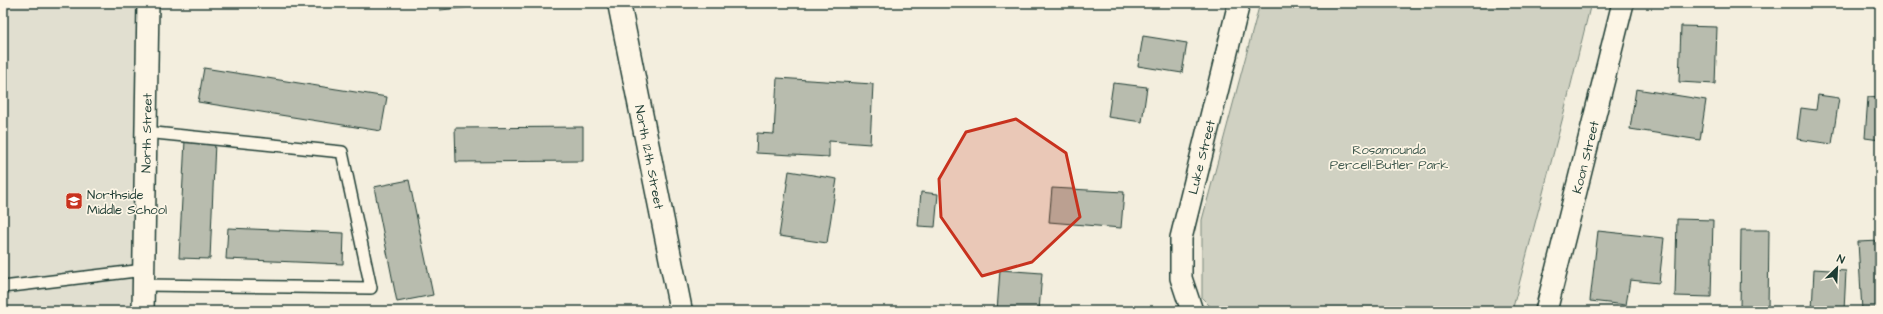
<svg xmlns="http://www.w3.org/2000/svg" width="1883" height="314" font-family="'Architects Daughter',sans-serif">
  <rect width="100%" height="100%" fill="#f3eede"/>
  <filter id="ink" filterUnits="userSpaceOnUse"><feTurbulence type="fractalNoise" baseFrequency=".025" numOctaves="2"/><feDisplacementMap in="SourceGraphic" scale="8" xChannelSelector="R" yChannelSelector="G"/><feConvolveMatrix kernelMatrix="1 2 1 2 8 2 1 2 1" color-interpolation-filters="sRGB"/></filter>
  <g filter="url(#ink)">
    <path fill="#e1dfd0" d="M3 3H148L143 311H3Z"/>
    <path fill="#d0d1c2" stroke="#78877b" d="M1260 3H1591L1564 113 1512 311H1215L1202 298V220Z"/>
    <path fill="#b8bcae" stroke="#1f3d34" d="M337 3H359V7Z
      M439 3H505V4L440 10Z
      M1681 26 1717 27 1715 84 1679 82Z
      M1143 36 1187 43 1182 73 1138 66Z
      M204 68 387 97 381 131 198 102Z
      M777 78 873 84 870 144 829 141V157L756 153 757 133 774 134Z
      M1113 83 1147 87 1142 122 1108 117Z
      M1636 89 1706 100 1700 140 1630 129Z
      M1818 95 1839 98 1832 144 1797 139 1801 108 1816 110Z
      M1868 97 1880 98V140L1865 138Z
      M583 127V161L456 162 455 128Z
      M185 140 215 142 210 259 179 258Z
      M789 171 837 179 827 243 779 236Z
      M409 180 433 295 397 302 374 187Z
      M1052 188 1124 192 1121 228 1049 222Z
      M921 192 938 194 935 227 918 226Z
      M1677 219 1713 220 1711 297 1675 296Z
      M228 228 344 233 343 264 226 259Z
      M1741 230H1769L1768 311H1740Z
      M1598 231 1664 238 1659 283 1630 280 1626 305 1590 301Z
      M1880 241V311H1862L1858 242Z
      M1814 269 1846 271 1844 311H1812Z
      M1000 270 1042 273 1039 311H997Z"/>
    <g fill="none" stroke-linecap="round" stroke-linejoin="round">
      <defs>
        <path id="lane" d="M144 285 371 288 342 152 145 132
          M3 287 144 270"/>
        <path id="street" d="M143 311 148 3
          M1192 311 1181 278V238L1239 3
          M1546 311 1623 3"/>
        <path id="secondary" d="M619 3 681 311"/>
      </defs>
      <use href="#lane" stroke="#1f3d34" stroke-width="14"/>
      <use href="#street" stroke="#1f3d34" stroke-width="24"/>
      <use href="#secondary" stroke="#1f3d34" stroke-width="25"/>
      <use href="#lane" stroke="#fcf5e5" stroke-width="11"/>
      <use href="#street" stroke="#fcf5e5" stroke-width="21"/>
      <use href="#secondary" stroke="#fcf5e5" stroke-width="22"/>
    </g>
  </g>
  <path fill="#c8321e" fill-opacity="0.2" stroke="#c8321e" stroke-width="3" stroke-linejoin="round" d="M1016 119 1066 153 1080 217 1032 262 982 276 941 217 939 179 966 132Z"/>
  <defs>
    <symbol id="school-square" viewBox="-11 -11 22 22"><rect x="-9" y="-9" width="18" height="18" rx="4" fill="#c8321e" stroke="#fcf5e5"/><path d="M0-5L7-2L0 1L-7-2ZM-4 1L0 2.5L4 1V4Q0 6-4 4Z" fill="#fff"/></symbol>
  </defs>
  <g fill-rule="evenodd">
    <use href="#school-square" x="64" y="191" width="20" height="20"/>
  </g>
  <g text-anchor="middle" stroke-width="3.5" stroke-linejoin="round" paint-order="stroke">
    <g font-size="13" fill="#1f3d34" stroke="#fcf5e5">
      <text transform="translate(146 133) rotate(-89)" y="5">North Street</text>
      <text transform="translate(650 157) rotate(79)" y="5">North 12th Street</text>
      <text transform="translate(1201 157) rotate(-76)" y="5">Luke Street</text>
      <text transform="translate(1585 157) rotate(-76)" y="5">Koon Street</text>
    </g>
    <g font-size="13" fill="#425b50" stroke="#fcf5e5">
      <text x="1389" y="154">Rosamounda<tspan x="1389" dy="15">Percell-Butler Park</tspan></text>
    </g>
    <g font-size="13" fill="#1f3d34" stroke="#fcf5e5" text-anchor="start">
      <text x="87" y="199">Northside<tspan x="87" dy="15">Middle School</tspan></text>
    </g>
  </g>
  <rect width="1883" height="314" fill="none" stroke="#fcf5e5" stroke-width="16"/>
  <rect x="8" y="8" width="1867" height="298" fill="none" stroke="#1f3d34" stroke-width="1.5" filter="url(#ink)"/>
  <g transform="translate(1837 268) rotate(24)" stroke="#fcf5e5" stroke-width="3" paint-order="stroke">
  <path d="M0-3L7 15L0 10L-7 15Z" fill="#1f3d34"/>
  <text y="-6" font-size="11" font-weight="bold" text-anchor="middle" fill="#1f3d34">N</text>
  </g>
</svg>
